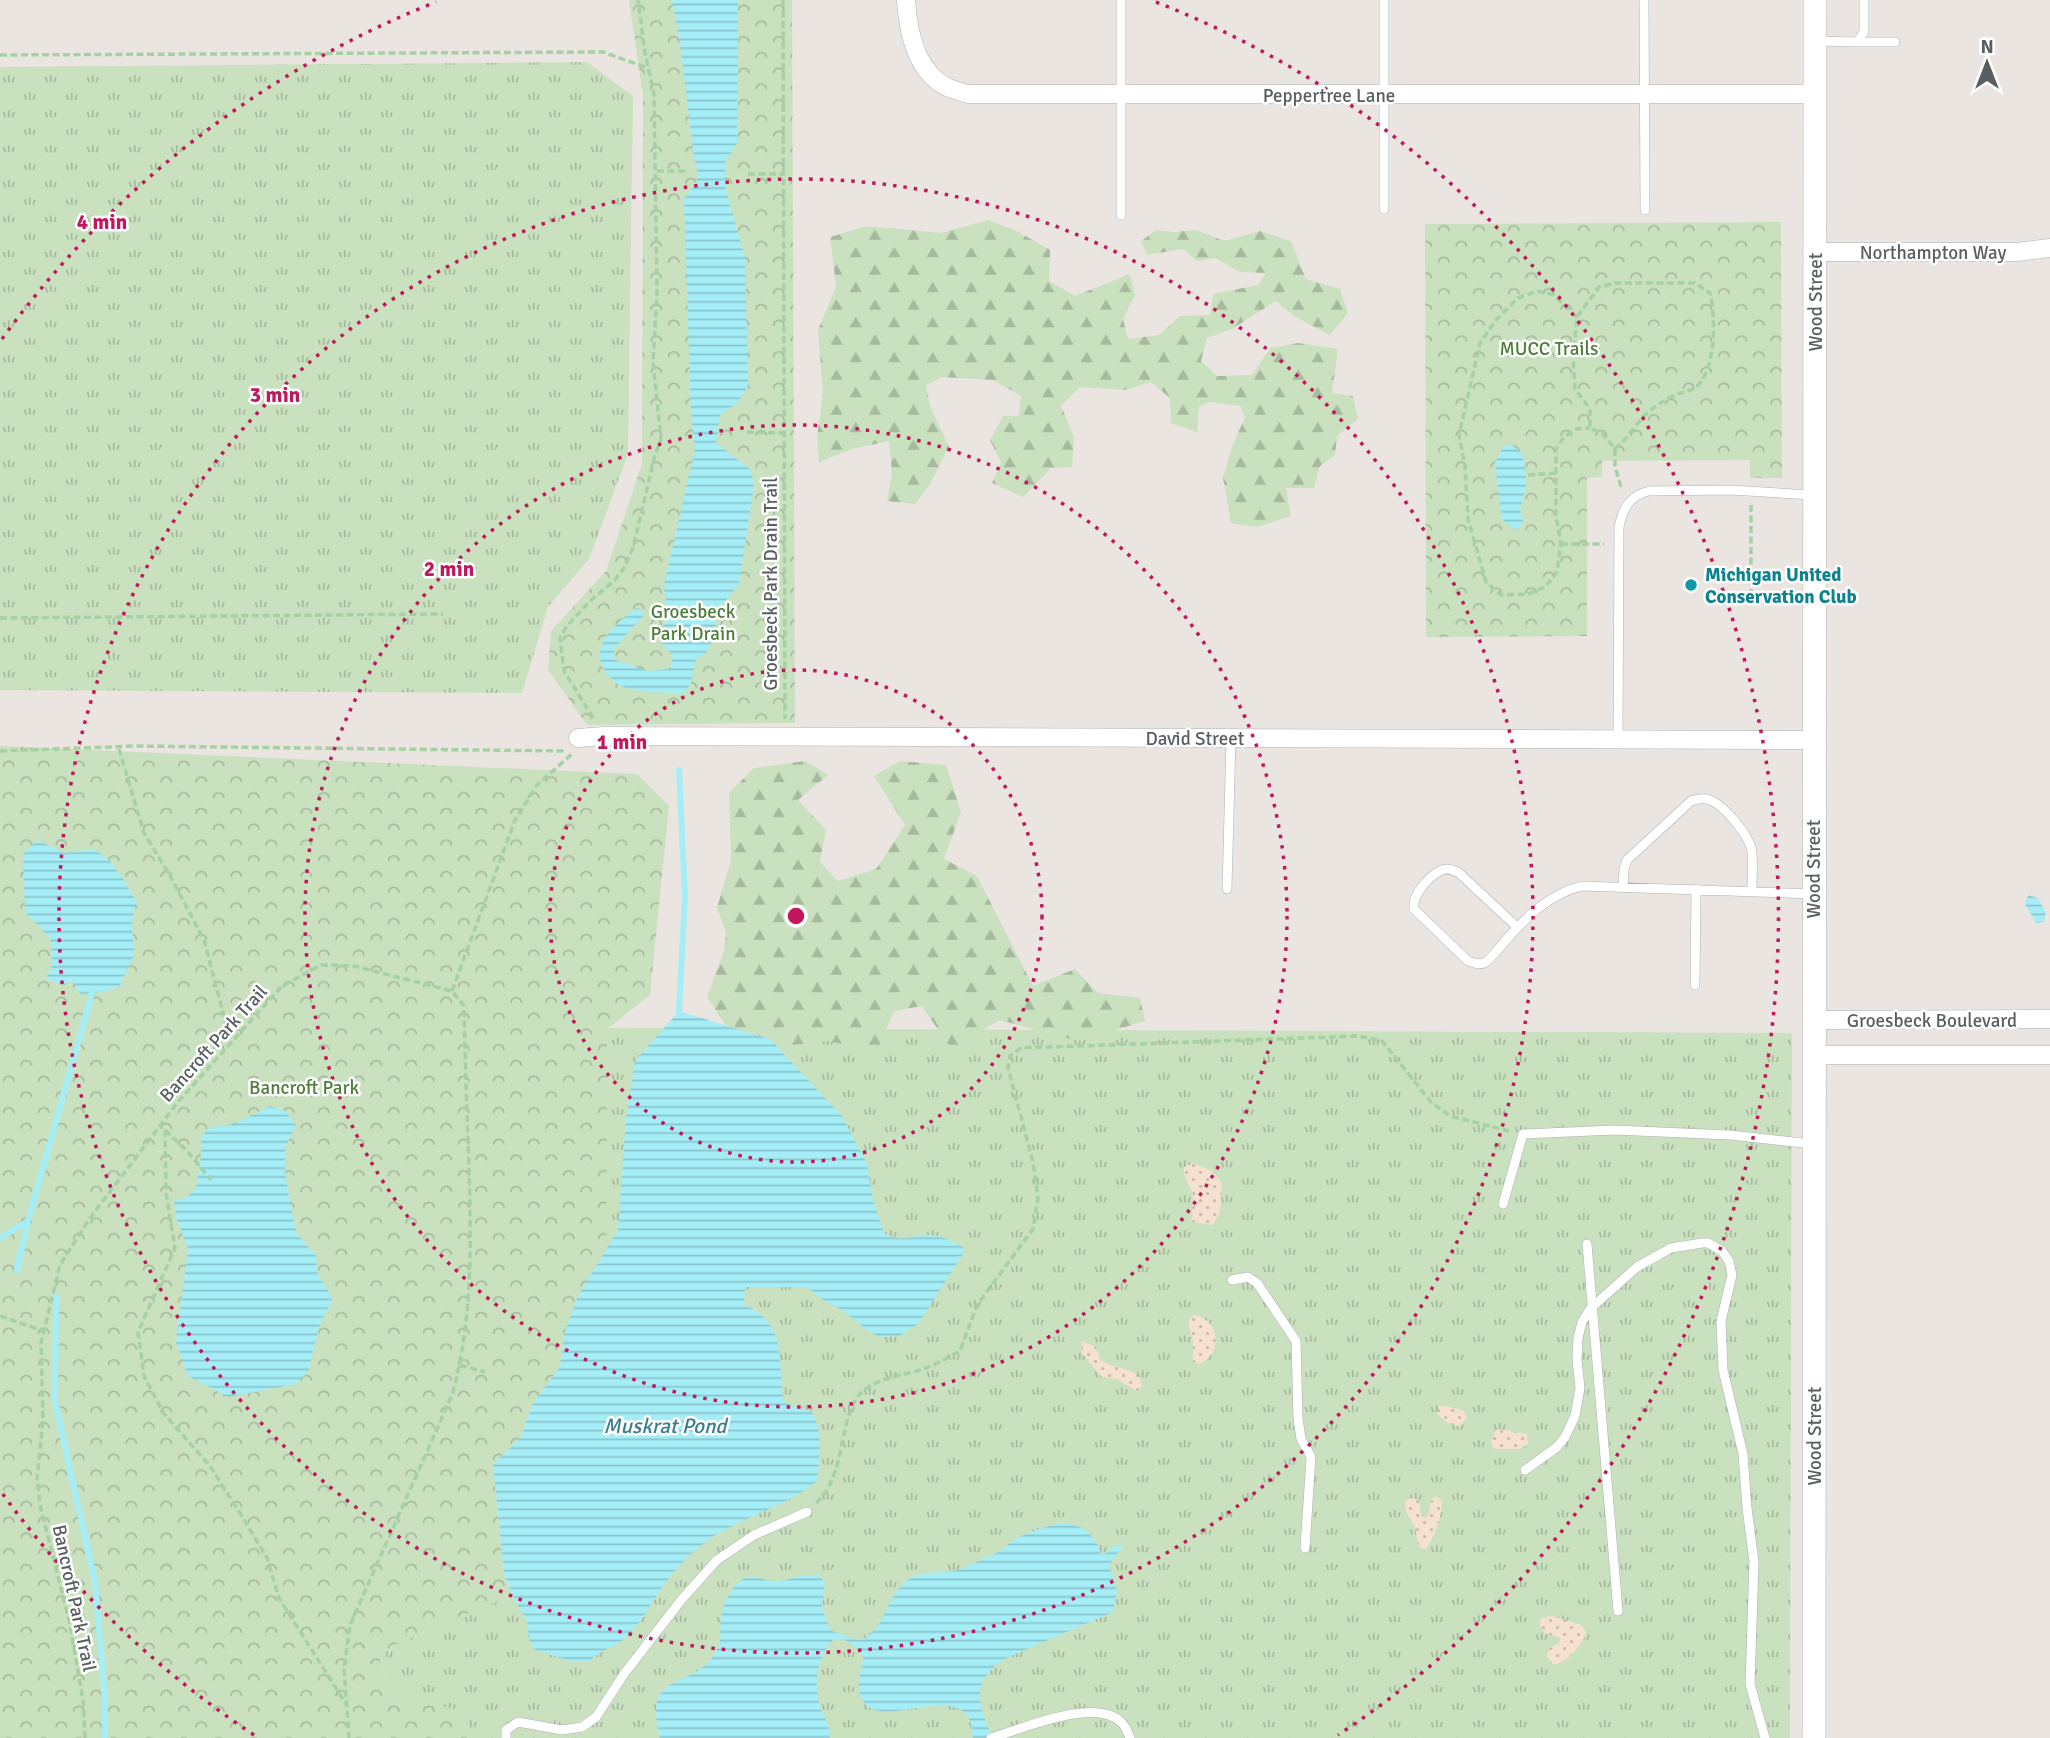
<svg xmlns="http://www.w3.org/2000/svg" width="2050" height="1738" font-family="Signika,sans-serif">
  <defs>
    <pattern id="grass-tufts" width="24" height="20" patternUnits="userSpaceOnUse" patternTransform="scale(1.75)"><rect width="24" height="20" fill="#cae1bf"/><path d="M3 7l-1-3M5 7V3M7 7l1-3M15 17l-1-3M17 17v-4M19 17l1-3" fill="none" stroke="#a7ba9f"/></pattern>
    <pattern id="forest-firs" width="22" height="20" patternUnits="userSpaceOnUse" patternTransform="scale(1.75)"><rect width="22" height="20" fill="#cae1bf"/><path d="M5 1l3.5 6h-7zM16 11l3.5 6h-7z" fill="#a7ba9f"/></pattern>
    <pattern id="sand-dots" width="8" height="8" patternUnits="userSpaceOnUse" patternTransform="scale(1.75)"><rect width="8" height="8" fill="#f6e1d0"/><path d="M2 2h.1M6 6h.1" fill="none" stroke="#cabaac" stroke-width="1.8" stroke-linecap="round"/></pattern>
    <pattern id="park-crowns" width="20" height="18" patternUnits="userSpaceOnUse" patternTransform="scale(1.75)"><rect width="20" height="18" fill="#cae1bf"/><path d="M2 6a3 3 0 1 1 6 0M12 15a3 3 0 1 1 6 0" fill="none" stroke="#a7ba9f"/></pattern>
    <pattern id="water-rules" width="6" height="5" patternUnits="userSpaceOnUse" patternTransform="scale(1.75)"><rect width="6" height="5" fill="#a5eef7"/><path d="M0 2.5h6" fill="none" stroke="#89c4cb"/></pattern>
  </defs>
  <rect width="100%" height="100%" fill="#ebe5e1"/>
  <path fill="url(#grass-tufts)" d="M587 62 633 96 628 454 589 559 548 607 522 693 0 690V67Z
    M607 1028 1792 1033 1790 1738H472L462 1712 398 1694 386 1680 380 1661 390 1647 511 1595Z"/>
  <path fill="url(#forest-firs)" d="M988 220 1017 231 1050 250 1049 281 1075 296 1130 274 1135 295 1123 319 1128 339 1159 335 1180 316 1210 315 1213 294 1258 285 1266 273 1240 272 1215 258 1197 261 1183 249 1147 255 1141 241 1156 230 1174 232 1196 230 1224 241 1260 231 1291 241 1306 279 1340 289 1348 313 1330 335 1294 316 1276 301 1232 329 1207 338 1201 361 1217 376 1252 375 1270 348 1298 343 1338 349 1332 393 1353 396 1358 419 1337 436 1335 455 1320 466 1314 488H1286L1291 516 1257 527 1231 523 1223 478 1232 447 1245 417 1240 406 1209 402 1199 407 1197 432 1171 423 1170 398 1151 382 1125 390 1080 387 1061 406 1074 437 1072 467 1051 468 1023 497 992 483 1001 462 990 440 1003 416H1019L1021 396 993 380 942 377 926 385 930 406 949 447 930 484 915 504 887 501 892 473 889 441 852 449 819 462 817 437 823 394 818 330 836 287 830 237 867 226 941 233Z
    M805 761 828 775 798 800 826 830 820 862 838 881 876 869 905 825 874 776 900 761 946 765 961 812 944 859 977 876 1033 986 1075 969 1098 993 1140 998 1145 1021 1078 1041 999 1020 952 1050 922 1006 894 1011 877 1051 828 1041 767 1048 726 1026 707 997 724 951 726 933 717 908 731 860 729 793 754 768Z"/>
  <path fill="url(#sand-dots)" d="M1192 1163 1213 1171 1222 1184 1220 1212 1213 1225 1192 1222 1193 1193 1185 1177 1183 1168Z
    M1193 1315C1220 1318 1224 1354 1199 1364L1193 1362V1341L1188 1322Z
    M1082 1341 1096 1347 1100 1360C1113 1367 1125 1368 1138 1374L1142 1385 1137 1392 1118 1379 1102 1377 1082 1353Z
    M1439 1405 1463 1410 1467 1418 1459 1426 1446 1422 1437 1414Z
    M1498 1429 1527 1434 1528 1444 1519 1449H1494L1491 1443 1494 1433Z
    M1437 1497 1442 1501C1443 1512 1433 1544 1424 1550L1418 1545 1415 1527 1406 1511 1405 1501 1413 1498 1419 1500 1421 1516 1426 1518 1429 1514 1431 1499Z
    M1552 1616 1581 1625 1586 1632C1584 1644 1565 1666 1552 1664L1547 1655 1549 1649 1559 1643 1560 1638 1545 1633 1539 1624 1542 1618Z"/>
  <path fill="url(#park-crowns)" d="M629 0H792L795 723 587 725 548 670 551 631 606 571 642 464 643 96Z
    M1781 222 1782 478H1750V460L1602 461V477L1587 478V636L1426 637 1425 224Z
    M0 746 637 774 669 806 650 995 607 1029 606 1309 565 1331 560 1367 533 1403 521 1437 493 1464 504 1573 512 1595 390 1647 380 1661 386 1680 398 1694 462 1712 472 1738H0Z"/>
  <path fill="url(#water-rules)" d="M672 0H738L737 143 725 163V187L745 257 748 386 738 402 720 415 716 443 751 470 754 485 739 584 717 611 715 635 706 653 696 659 691 684 684 693C670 693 631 692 619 685 616 684 613 680 611 678 583 651 614 625 636 608L642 610 644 615 614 649 615 660 648 671 670 669 673 655 661 643 660 633 668 617 664 586 695 449 691 413 684 198C698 183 701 178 694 158L680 43Z
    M1511 445 1521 451C1524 462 1528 478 1525 490 1522 504 1518 508 1523 522L1518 529 1512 528 1502 519 1495 463 1503 447Z
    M37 840 65 853 94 849 110 861 124 880 136 901 132 922 134 955 119 987 102 992 80 994 72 981 64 985 46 979 52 965 51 939 25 912 23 854Z
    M2028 895 2038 898 2046 913 2044 922 2036 923 2025 904Z
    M679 1011 770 1039 842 1116 867 1164 873 1200 884 1233C903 1244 912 1234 932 1235 943 1236 953 1242 963 1247V1254L918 1324 899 1336 880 1337 868 1331 842 1310 823 1300 807 1287H745L744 1304C788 1325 778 1359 783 1400L792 1406 811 1411C824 1429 819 1459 817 1481 788 1506 741 1517 708 1540 691 1552 675 1569 663 1586 651 1603 641 1624 625 1638 615 1648 599 1650 590 1661L573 1662 534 1649 529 1639 527 1621 512 1595 504 1573 493 1464 521 1437 533 1403 560 1367 565 1331 579 1294 618 1230 626 1119 635 1061Z
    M270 1106 285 1111 296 1125 285 1148V1174L296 1232 316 1256 317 1273 327 1288 332 1301 320 1324 308 1372 296 1384 228 1397 188 1376 176 1342 188 1249 176 1217 174 1201 185 1198 196 1189 201 1155V1136L212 1127 234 1124Z
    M1060 1523C1082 1523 1095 1534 1101 1554H1105C1111 1548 1113 1544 1123 1546L1109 1565 1117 1591 1113 1612 1004 1659C969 1683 978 1705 993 1738H973C971 1729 972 1719 965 1713 937 1688 866 1738 859 1689 858 1679 863 1667 863 1656 857 1649 851 1641 841 1639 832 1637 829 1644 825 1651 815 1670 814 1691 822 1711 826 1720 830 1728 830 1738H660C640 1663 700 1695 719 1645 722 1637 719 1627 721 1619 722 1605 732 1584 745 1578 755 1574 767 1582 777 1581 793 1580 802 1573 819 1575L825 1583 822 1607 830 1630 857 1640 866 1638C886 1623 887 1600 902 1585 918 1568 938 1575 958 1570 963 1568 999 1552 1002 1550 1006 1546 1008 1543 1014 1540 1027 1532 1045 1527 1060 1523Z"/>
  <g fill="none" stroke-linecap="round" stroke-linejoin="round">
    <path stroke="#a5eef7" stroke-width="6" d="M679 770 685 896 679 1011
      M0 1238 28 1221
      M17 1270 28 1221 92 993
      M56 1297 55 1401 95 1582 104 1686 105 1738"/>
    <defs>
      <path id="service" d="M1121 0V215
        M1384 0V209
        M1644 0 1645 210
        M1815 41 1857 42 1864 32V0
        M1857 42H1895
        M1618 739 1619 527C1623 508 1629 496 1649 491L1731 490 1812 495
        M1623 888 1624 869 1627 860 1691 801C1696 799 1701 798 1707 799 1723 803 1750 836 1752 852 1753 865 1752 878 1752 891
        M1227 889 1231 738
        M1517 927 1458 872C1452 870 1446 867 1440 871 1428 877 1412 895 1414 909L1468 961C1474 963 1479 965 1484 963 1492 959 1500 946 1507 939 1528 915 1549 895 1581 886L1813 894
        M1695 985 1696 889
        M1503 1204 1523 1134 1614 1130 1730 1135 1812 1144
        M1587 1244 1618 1611
        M1232 1280 1248 1277 1257 1283 1296 1341 1298 1418 1301 1439 1311 1457 1305 1548
        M1525 1470 1557 1447 1565 1437 1575 1416 1580 1388 1577 1360 1578 1338 1582 1322 1590 1309 1637 1267 1671 1248 1702 1243H1708L1722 1251 1729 1261 1732 1275 1721 1321 1723 1370 1743 1454 1747 1508 1754 1562 1750 1684 1765 1738
        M506 1738V1730L518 1722 562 1730 582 1727 596 1717 624 1674 682 1599 717 1560 754 1535 807 1512
        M991 1738C1022 1729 1096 1696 1122 1723 1126 1727 1128 1733 1130 1738"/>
      <path id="minor" d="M906 0C908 31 916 72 947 87 953 90 962 92 968 94H1814
        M1815 252H2017L2050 248
        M578 738 604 736 1813 740
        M1814 1020 2050 1019
        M1815 1055H2050"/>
      <path id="tertiary" d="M1814 1738 1815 0"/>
    </defs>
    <use href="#service" stroke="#acb1b2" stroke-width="10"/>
    <use href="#minor" stroke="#acb1b2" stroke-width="19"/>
    <use href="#tertiary" stroke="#acb1b2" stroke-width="24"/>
    <path stroke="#a6d1a3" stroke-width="3.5" stroke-dasharray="7 3.5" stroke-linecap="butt" d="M783 0 785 719
      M0 55 603 52 648 68
      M657 171H686
      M748 174H784
      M1577 317 1552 294 1537 291 1518 298 1496 320 1480 343 1459 435 1465 466 1468 519 1486 582 1501 595 1528 594 1545 587 1557 572 1561 544 1556 516V449L1564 437 1576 429 1590 428
      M747 432 784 433
      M1615 449C1629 438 1637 420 1652 409 1660 403 1671 396 1681 393 1686 391 1691 391 1696 387 1716 371 1716 317 1710 293L1694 283H1615L1599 287 1577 317 1573 358 1575 389 1590 409V428L1603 434 1615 449V467L1622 490
      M1528 475 1557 473
      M1561 544H1604
      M1731 597H1751V504
      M0 618 443 614
      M593 718 564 671 560 638 567 626 590 601 614 581 624 568 633 548 655 455 661 439 653 362 657 291 654 94 645 53 638 0
      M119 749 144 833 169 874 204 940 231 1043
      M0 751 136 746 566 751
      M452 991 515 820 537 785 573 753
      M165 1130 166 1193 175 1248 138 1332 144 1376 164 1414 210 1466 245 1521 267 1558 279 1598 346 1704
      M165 1130 188 1152 211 1180
      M0 1316 44 1331
      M460 1365 485 1372
      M816 1503C848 1475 837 1412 864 1390 881 1377 906 1375 926 1368 937 1364 949 1357 960 1351L977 1305 1033 1229 1038 1198 1033 1162 1008 1068 1010 1056 1021 1048 1358 1036 1382 1041 1431 1102 1450 1116 1509 1131
      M85 1738 83 1700 69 1620 40 1505 37 1478 43 1420 41 1343 60 1265 90 1218 178 1102 282 986 321 965 354 966 452 991 464 1006C465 1060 467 1113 469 1167 471 1244 473 1320 452 1395L350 1625 344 1668 349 1738"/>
    <use href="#service" stroke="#fff" stroke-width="9"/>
    <use href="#minor" stroke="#fff" stroke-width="18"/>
    <use href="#tertiary" stroke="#fff" stroke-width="23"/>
  </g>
  <g fill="none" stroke="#c2185b" stroke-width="3.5" stroke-dasharray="3.5 7">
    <circle cx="796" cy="916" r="246"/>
    <circle cx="796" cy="916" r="491"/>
    <circle cx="796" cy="916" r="737"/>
    <path d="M254 1735A982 982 0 0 1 2 1493M2 339A982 982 0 0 1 436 2M1156 2A982 982 0 0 1 1338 1735"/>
  </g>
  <circle fill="#0f9aa8" stroke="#fff" stroke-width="2.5" cx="1691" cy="585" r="7"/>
  <g text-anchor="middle" stroke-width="5" stroke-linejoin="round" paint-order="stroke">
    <g font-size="19" fill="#595f60" stroke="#fff">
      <text x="1329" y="102">Peppertree Lane</text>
      <text x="1933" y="259">Northampton Way</text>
      <text transform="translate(1815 302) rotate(-90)" y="7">Wood Street</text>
      <text transform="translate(770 584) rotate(-90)" y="7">Groesbeck Park Drain Trail</text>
      <text x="1195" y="745">David Street</text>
      <text transform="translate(1813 869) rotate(-90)" y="7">Wood Street</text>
      <text x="1932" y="1027">Groesbeck Boulevard</text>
      <text transform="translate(213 1043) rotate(-48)" y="7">Bancroft Park Trail</text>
      <text transform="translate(1814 1436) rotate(-90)" y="7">Wood Street</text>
      <text transform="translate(75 1598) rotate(78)" y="7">Bancroft Park Trail</text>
    </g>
    <g font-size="19" fill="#4d7d3b" stroke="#fff">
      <text x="1549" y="355">MUCC Trails</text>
      <text x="693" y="618">Groesbeck<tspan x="693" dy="22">Park Drain</tspan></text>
      <text x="304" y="1094">Bancroft Park</text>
    </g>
    <g font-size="19" font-weight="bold" fill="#0d838f" stroke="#fff" text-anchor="start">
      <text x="1705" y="581">Michigan United<tspan x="1705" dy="22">Conservation Club</tspan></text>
    </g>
    <g font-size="21" font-style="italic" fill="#3c7e8e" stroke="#fff">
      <text x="665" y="1433">Muskrat Pond</text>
    </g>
  </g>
  <circle cx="796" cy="916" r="10" fill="#c2185b" stroke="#fff" stroke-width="3.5"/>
  <g font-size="21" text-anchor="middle" font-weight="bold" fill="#c2185b" stroke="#fff" stroke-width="5" stroke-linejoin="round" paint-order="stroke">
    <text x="102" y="229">4 min</text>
    <text x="275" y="402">3 min</text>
    <text x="449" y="576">2 min</text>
    <text x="622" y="749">1 min</text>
  </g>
  <g transform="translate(1987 63)" stroke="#ffffff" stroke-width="5" paint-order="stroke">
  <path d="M0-5L12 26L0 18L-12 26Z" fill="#595f60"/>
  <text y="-10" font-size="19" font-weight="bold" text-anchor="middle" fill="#595f60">N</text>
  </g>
</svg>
